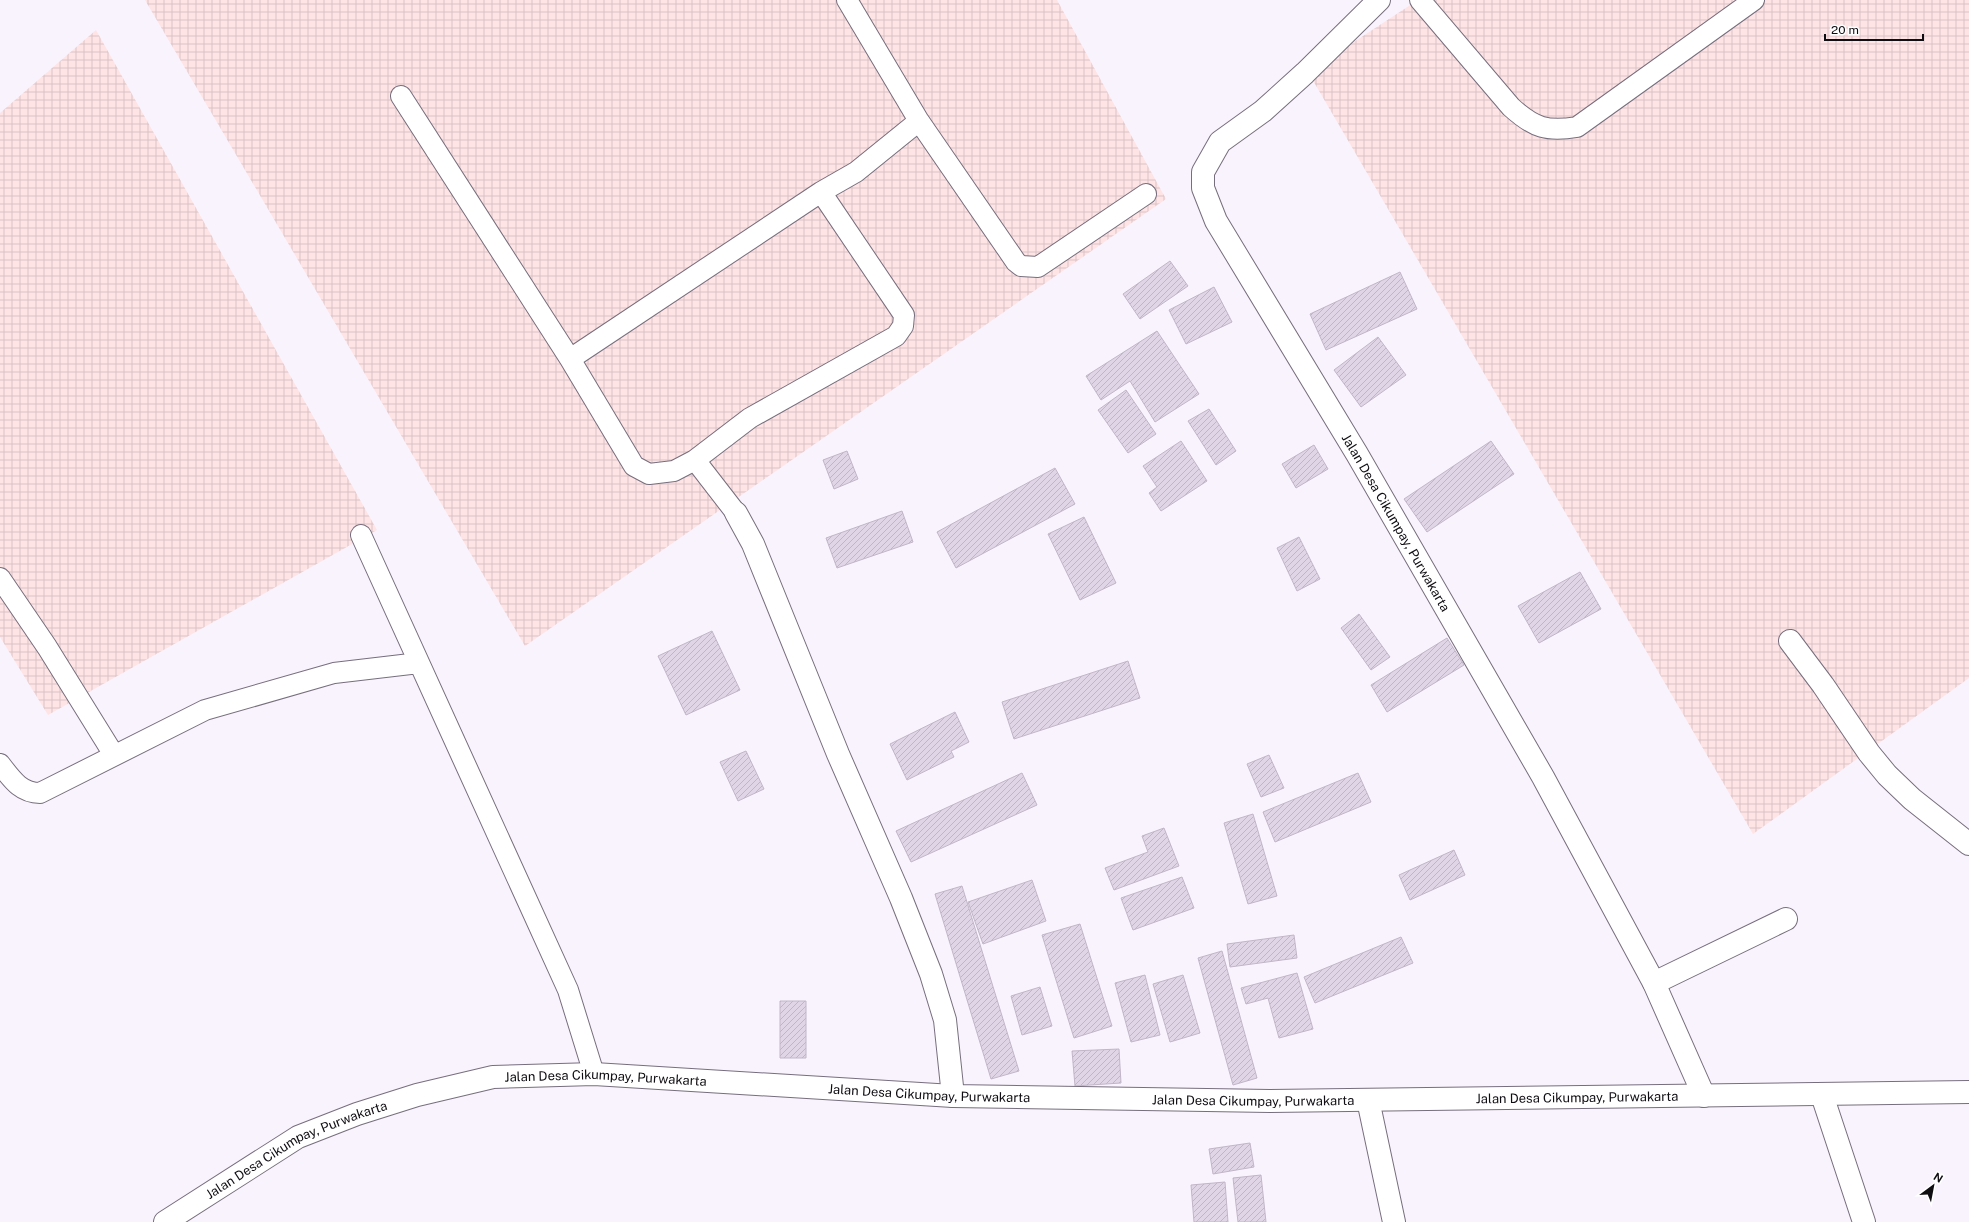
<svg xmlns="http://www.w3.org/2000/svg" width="1969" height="1222" font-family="'Public Sans',sans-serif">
  <defs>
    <pattern id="industrial-grid" width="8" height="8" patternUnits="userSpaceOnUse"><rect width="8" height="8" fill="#ffe4e6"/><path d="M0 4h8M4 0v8" fill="none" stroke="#dac2c4"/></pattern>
    <pattern id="building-hatch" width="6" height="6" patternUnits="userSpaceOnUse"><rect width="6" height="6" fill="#e0d5e6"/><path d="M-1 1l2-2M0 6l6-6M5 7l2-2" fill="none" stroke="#bfb6c4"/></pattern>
  </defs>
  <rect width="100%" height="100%" fill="#f9f3fd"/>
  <path fill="url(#industrial-grid)" d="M145 0H1057L1166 199 525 646Z
    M1418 0H1969V678L1753 834 1308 72Z
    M96 30 377 530 48 715 0 637V113Z"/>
  <path fill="url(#building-hatch)" stroke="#c1b6c7" d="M1170 261 1188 286 1140 319 1123 294Z
    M1400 272 1417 309 1326 350 1310 314Z
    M1214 287 1232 322 1186 344 1169 310Z
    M1157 331 1199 394 1155 422 1130 381 1101 400 1086 376Z
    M1378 337 1406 375 1361 407 1334 370Z
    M1126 390 1156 434 1128 453 1098 410Z
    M1209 409 1236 451 1216 465 1188 421Z
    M1181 441 1207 481 1161 511 1149 493 1157 487 1143 466Z
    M1491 441 1514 474 1427 532 1404 499Z
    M1314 445 1328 469 1296 488 1282 464Z
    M847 451 858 479 834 489 823 460Z
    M1055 468 1075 504 956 568 937 532Z
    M902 511 913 542 837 568 826 538Z
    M1084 517 1116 583 1080 600 1048 534Z
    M1299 537 1320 579 1297 591 1277 548Z
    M1580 572 1601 609 1539 643 1518 606Z
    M1359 614 1390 657 1371 670 1341 628Z
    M712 631 740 690 686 715 658 656Z
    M1447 638 1464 665 1387 712 1371 685Z
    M1128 661 1140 698 1014 739 1002 702Z
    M955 712 969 742 951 751 954 757 907 780 890 744Z
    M746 751 764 789 738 801 720 762Z
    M1269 755 1284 788 1261 797 1247 764Z
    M1022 773 1037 805 911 862 896 831Z
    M1358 773 1371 802 1275 842 1263 812Z
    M1253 814 1277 896 1248 904 1224 823Z
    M1164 828 1179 866 1114 890 1105 868 1148 852 1142 836Z
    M1454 850 1465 875 1410 900 1399 875Z
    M1182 877 1194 908 1133 930 1121 898Z
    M1032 880 1046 921 983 944 968 902Z
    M962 886 1019 1071 991 1079 935 894Z
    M1080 924 1112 1026 1074 1038 1042 935Z
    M1294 935 1297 958 1230 967 1227 944Z
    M1401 937 1413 963 1315 1003 1304 977Z
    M1222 951 1257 1078 1233 1085 1198 958Z
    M1297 973 1313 1029 1279 1038 1268 998 1246 1004 1241 988Z
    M1145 975 1160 1035 1131 1042 1115 983Z
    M1183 975 1200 1033 1170 1042 1153 984Z
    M1040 987 1052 1026 1022 1035 1011 996Z
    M780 1001H806V1058H780Z
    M1119 1049 1121 1083 1075 1086 1072 1051Z
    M1250 1143 1254 1167 1213 1174 1209 1149Z
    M1261 1175 1266 1222H1238L1233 1178Z
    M1225 1182 1228 1222H1194L1191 1185Z"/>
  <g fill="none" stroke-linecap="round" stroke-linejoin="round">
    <defs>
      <path id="lane" d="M1420 0 1511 107C1534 128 1547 132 1577 127L1754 0
        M401 96 570 359 634 466 649 474 674 471 695 460 736 513
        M919 121 1016 262 1021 266 1038 267 1146 194
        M570 359 821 192
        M695 460 750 418 896 336 903 326 904 315 821 192 856 172 919 121 847 0
        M361 535 568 990 594 1074
        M0 578 47 647 114 755
        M0 764C11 778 20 793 40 793L205 710 334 673 419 663"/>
      <g id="street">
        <path id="s1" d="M1379 0 1305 73 1263 111 1220 142 1203 172V188L1216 221 1357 454 1543 777 1654 983 1704 1096"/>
        <path d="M736 513 753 544 838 754 901 898 931 974 945 1020 953 1096"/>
        <path d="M1790 641 1823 685 1869 753 1887 775 1912 799 1969 844"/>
        <path d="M1654 983 1786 919"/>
        <path d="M1822 1095 1864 1222"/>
        <path d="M1368 1100 1394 1222"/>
      </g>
      <g id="secondary">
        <path id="s2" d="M165 1222 298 1137 357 1114 417 1095 493 1077 594 1074 953 1096 1270 1101 1969 1092"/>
      </g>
    </defs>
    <use href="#lane" stroke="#776e7d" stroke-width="22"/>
    <use href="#street" stroke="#776e7d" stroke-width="24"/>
    <use href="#secondary" stroke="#776e7d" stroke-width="24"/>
    <use href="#lane" stroke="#fff" stroke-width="20"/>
    <use href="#street" stroke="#fff" stroke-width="22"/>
    <use href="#secondary" stroke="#fff" stroke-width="22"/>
  </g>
  <g text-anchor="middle" stroke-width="3" stroke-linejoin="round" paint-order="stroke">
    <g font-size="13" fill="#100d12" stroke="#fff">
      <text dy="5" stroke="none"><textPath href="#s1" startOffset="651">Jalan Desa Cikumpay, Purwakarta</textPath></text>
      <text dy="5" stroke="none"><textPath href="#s2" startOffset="475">Jalan Desa Cikumpay, Purwakarta</textPath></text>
      <text dy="5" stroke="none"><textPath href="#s2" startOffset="799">Jalan Desa Cikumpay, Purwakarta</textPath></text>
      <text dy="5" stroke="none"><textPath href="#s2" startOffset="1447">Jalan Desa Cikumpay, Purwakarta</textPath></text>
      <text dy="5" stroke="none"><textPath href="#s2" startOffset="1123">Jalan Desa Cikumpay, Purwakarta</textPath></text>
      <text dy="5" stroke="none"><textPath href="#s2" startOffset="151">Jalan Desa Cikumpay, Purwakarta</textPath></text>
    </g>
  </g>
  <g transform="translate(1933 1186) rotate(32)" stroke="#ffffff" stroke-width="3" paint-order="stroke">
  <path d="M0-3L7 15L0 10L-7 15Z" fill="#100d12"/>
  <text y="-6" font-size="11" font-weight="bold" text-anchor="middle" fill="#100d12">N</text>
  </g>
  <path d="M1825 34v6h98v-6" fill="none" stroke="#100d12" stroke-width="2"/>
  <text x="1831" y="34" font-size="12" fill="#100d12" stroke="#ffffff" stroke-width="3" paint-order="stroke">20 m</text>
</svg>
